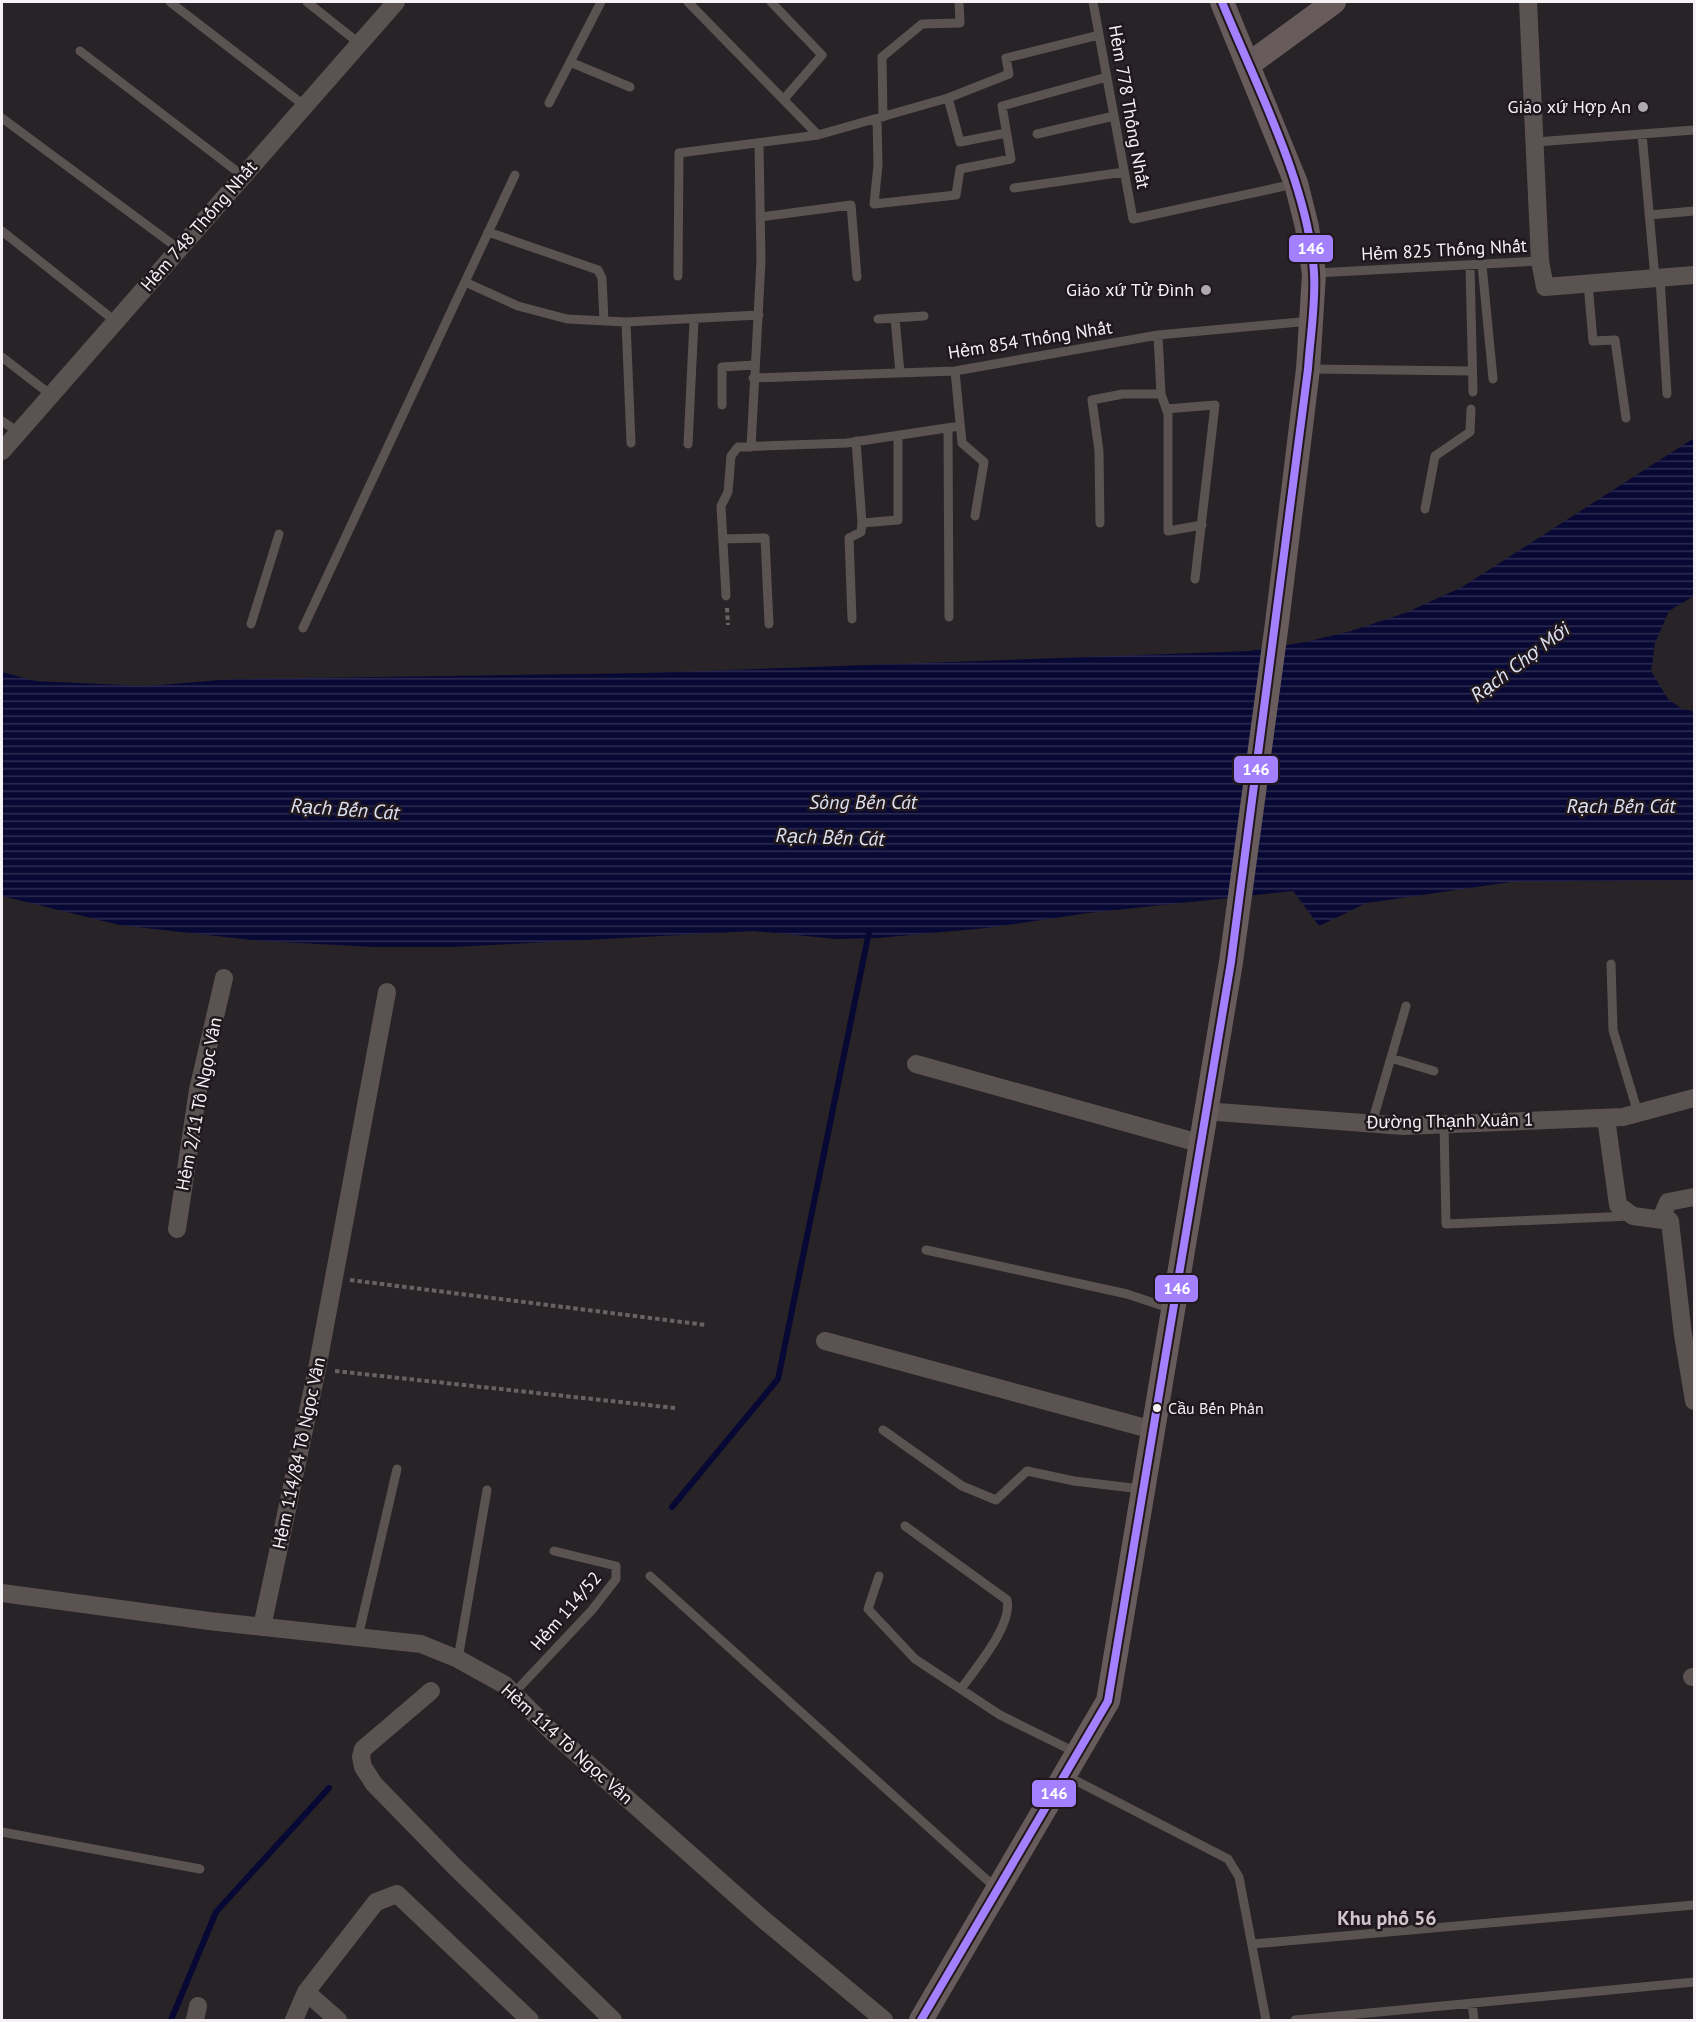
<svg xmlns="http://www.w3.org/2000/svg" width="1696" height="2022" font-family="'PT Sans',sans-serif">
  <defs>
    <pattern id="water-rules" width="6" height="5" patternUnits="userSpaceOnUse" patternTransform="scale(1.5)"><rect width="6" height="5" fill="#080834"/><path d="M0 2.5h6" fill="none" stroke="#2d2c52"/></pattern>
  </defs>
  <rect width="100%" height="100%" fill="#282326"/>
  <path fill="url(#water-rules)" d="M1694 438V596L1669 611 1655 643 1651 671 1668 699 1682 709 1694 711V880L1511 882 1367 903 1319 926 1293 891 1089 913 987 928 878 938 836 939 754 931 455 947H374L260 941 119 925 2 896V672L36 681 146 686 233 679 644 673 1249 651 1305 642 1351 631 1405 613 1462 587Z"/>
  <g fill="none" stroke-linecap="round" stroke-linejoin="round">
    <path stroke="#080834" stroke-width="6" d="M672 1507 778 1379 869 932
      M171 2020 216 1912 329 1788"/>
    <path stroke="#696162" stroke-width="4" stroke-dasharray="4.5 3" stroke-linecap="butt" d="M727 608 728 625
      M350 1280 706 1325
      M335 1371 675 1408"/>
    <path stroke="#5b5252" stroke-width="9" d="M170 2 305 106
      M307 2 360 44
      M688 2 818 135
      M771 2 822 55 784 99
      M1093 2 1133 219 1294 184
      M80 51 243 176
      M570 62 630 87
      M948 98 960 142 1006 133
      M549 103 601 2
      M883 117 882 57 922 24 960 23 959 2
      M2 118 179 249
      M877 119 878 165 874 204 956 195 960 169 1011 159 1002 106 1107 77
      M1037 134 1114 116
      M1642 134 1655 278
      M1536 142 1694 130
      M1014 188 1124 172
      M1649 215 1694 211
      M760 217 851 205 857 277
      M2 231 115 321
      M488 232 598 270 602 278 604 321
      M1482 265 1493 379
      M1470 266 1473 392
      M1316 273 1540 261
      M678 276 679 153 818 135 948 98 1009 74 1006 58 1099 35
      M1660 278 1667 394
      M465 282 518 306 567 319 626 322
      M1588 283 1593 341 1615 340 1626 418
      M895 318 900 373
      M878 319 924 316
      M1158 335 1161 394 1168 414V531L1202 525
      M2 357 51 395
      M1310 369 1471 371
      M955 371 962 443 984 462 975 516
      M753 378 955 371 1158 335 1311 321
      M722 405V367L755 365
      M1166 409 1215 405 1195 579
      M2 421 18 432
      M948 428 949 617
      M631 443 626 322 759 315
      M688 444 694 321
      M751 447 761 261 759 144
      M1425 509 1435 456 1470 432 1471 409
      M862 523 898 520V435
      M1100 523 1099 451 1092 400 1123 394H1161
      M723 539 765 538 769 624
      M726 596 721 506 728 492 731 456 738 447 847 443 960 426
      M852 619 849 538 861 532 862 523 856 441
      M251 624 279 534
      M303 628 515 175
      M1611 964 1613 1030 1638 1113
      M1391 1058 1434 1071
      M1372 1123 1406 1006
      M1444 1124 1446 1224 1631 1216
      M926 1250 1127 1294 1172 1309
      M883 1430 962 1486 996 1500 1027 1471 1074 1481 1141 1489
      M905 1526 1007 1600C1013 1625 975 1669 961 1689
      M650 1576 997 1889
      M879 1576 868 1609 915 1659 1000 1715 1075 1752
      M358 1637 397 1469
      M458 1659 487 1490
      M513 1694 592 1610 616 1579V1566L554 1551
      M1065 1775 1228 1859 1239 1877 1266 2020
      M2 1832 200 1869
      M1252 1944 1694 1905
      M1472 2003 1474 2020
      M1295 2020 1694 1982"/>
    <path stroke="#5b5252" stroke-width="18" d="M1528 2 1540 261 1545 287 1694 275
      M2 451 396 2
      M916 1064 1199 1143
      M1204 1111 1404 1126 1623 1117 1694 1098
      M1606 1118 1618 1205 1633 1216 1670 1221 1683 1335 1694 1401
      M1661 1219 1668 1202 1694 1197
      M177 1229 198 1090 224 978
      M825 1341 1153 1430
      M2 1593 209 1621 421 1644 458 1659 505 1685 550 1730 764 1920 884 2020
      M262 1627 317 1369 387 992
      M1692 1677H1694
      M431 1691 363 1749 361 1757 363 1767 374 1784 455 1867 613 2020
      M306 1992 338 2020
      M195 2020 198 2006
      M294 2020 306 1992 376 1902 397 1894 530 2020"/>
    <path stroke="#675b5c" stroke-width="24" d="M1248 65 1334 2
      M921 2020 1108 1701 1231 962 1277 623 1308 369 1314 274 1307 227 1296 183 1222 2"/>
    <defs>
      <path id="bus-1" d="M921 2020 1108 1701 1231 962 1308 369C1310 338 1316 304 1314 273 1309 186 1255 83 1222 2"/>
    </defs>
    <use href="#bus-1" stroke="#20181d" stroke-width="12"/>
    <use href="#bus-1" stroke="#a380ff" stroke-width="8"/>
  </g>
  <g fill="#aea9ac" stroke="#20181d" stroke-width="2">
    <circle cx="1643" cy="107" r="6"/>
    <circle cx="1206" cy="290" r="6"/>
  </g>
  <circle fill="#f6f1f4" stroke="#20181d" stroke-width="2" cx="1157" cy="1408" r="5"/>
  <g text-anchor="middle" stroke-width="5" stroke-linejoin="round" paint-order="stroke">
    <g font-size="16" fill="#f6f1f4" stroke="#20181d" text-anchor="start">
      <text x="1168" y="1414">Cầu Bến Phân</text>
    </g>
    <g font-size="18" fill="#f6f1f4" stroke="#20181d">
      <text transform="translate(1129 107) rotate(80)" y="6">Hẻm 778 Thống Nhất</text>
      <text transform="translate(199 226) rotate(-49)" y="6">Hẻm 748 Thống Nhất</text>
      <text transform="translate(1444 250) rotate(-3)" y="6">Hẻm 825 Thống Nhất</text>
      <text transform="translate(1030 340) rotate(-9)" y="6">Hẻm 854 Thống Nhất</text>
      <text transform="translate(199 1104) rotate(-79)" y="6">Hẻm 2/11 Tô Ngọc Vân</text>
      <text transform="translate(1450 1121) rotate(-1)" y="6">Đường Thạnh Xuân 1</text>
      <text transform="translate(299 1453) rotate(-78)" y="6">Hẻm 114/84 Tô Ngọc Vân</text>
      <text transform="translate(566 1611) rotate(-49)" y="6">Hẻm 114/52</text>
      <text transform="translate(567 1744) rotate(42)" y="6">Hẻm 114 Tô Ngọc Vân</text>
    </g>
    <g font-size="18" fill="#f6f1f4" stroke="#20181d" text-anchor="end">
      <text x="1631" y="113">Giáo xứ Hợp An</text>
      <text x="1194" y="296">Giáo xứ Tử Đình</text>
    </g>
    <g font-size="20" font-style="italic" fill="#dce2f3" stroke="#20181d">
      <text transform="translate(1520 662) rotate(-37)" y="7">Rạch Chợ Mới</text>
      <text x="863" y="809">Sông Bến Cát</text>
      <text x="1621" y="813">Rạch Bến Cát</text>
      <text transform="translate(345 809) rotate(4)" y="7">Rạch Bến Cát</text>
      <text transform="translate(830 837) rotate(2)" y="7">Rạch Bến Cát</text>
    </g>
    <g font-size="20" font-weight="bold" fill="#cfc5cb" stroke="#20181d">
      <text x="1387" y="1925">Khu phố 56</text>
    </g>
  </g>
  <g stroke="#20181d" stroke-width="2">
    <rect x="1288" y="234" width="46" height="29" rx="6" fill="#a380ff"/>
    <rect x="1233" y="755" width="46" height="29" rx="6" fill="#a380ff"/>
    <rect x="1154" y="1274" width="45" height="29" rx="6" fill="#a380ff"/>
    <rect x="1031" y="1779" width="46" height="29" rx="6" fill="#a380ff"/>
  </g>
  <g font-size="16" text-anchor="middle" font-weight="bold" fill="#fff">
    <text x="1311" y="254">146</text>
    <text x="1256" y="775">146</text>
    <text x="1177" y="1294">146</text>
    <text x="1054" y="1799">146</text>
  </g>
  <rect width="1696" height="2022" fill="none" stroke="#f6f1f4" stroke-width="6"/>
</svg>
